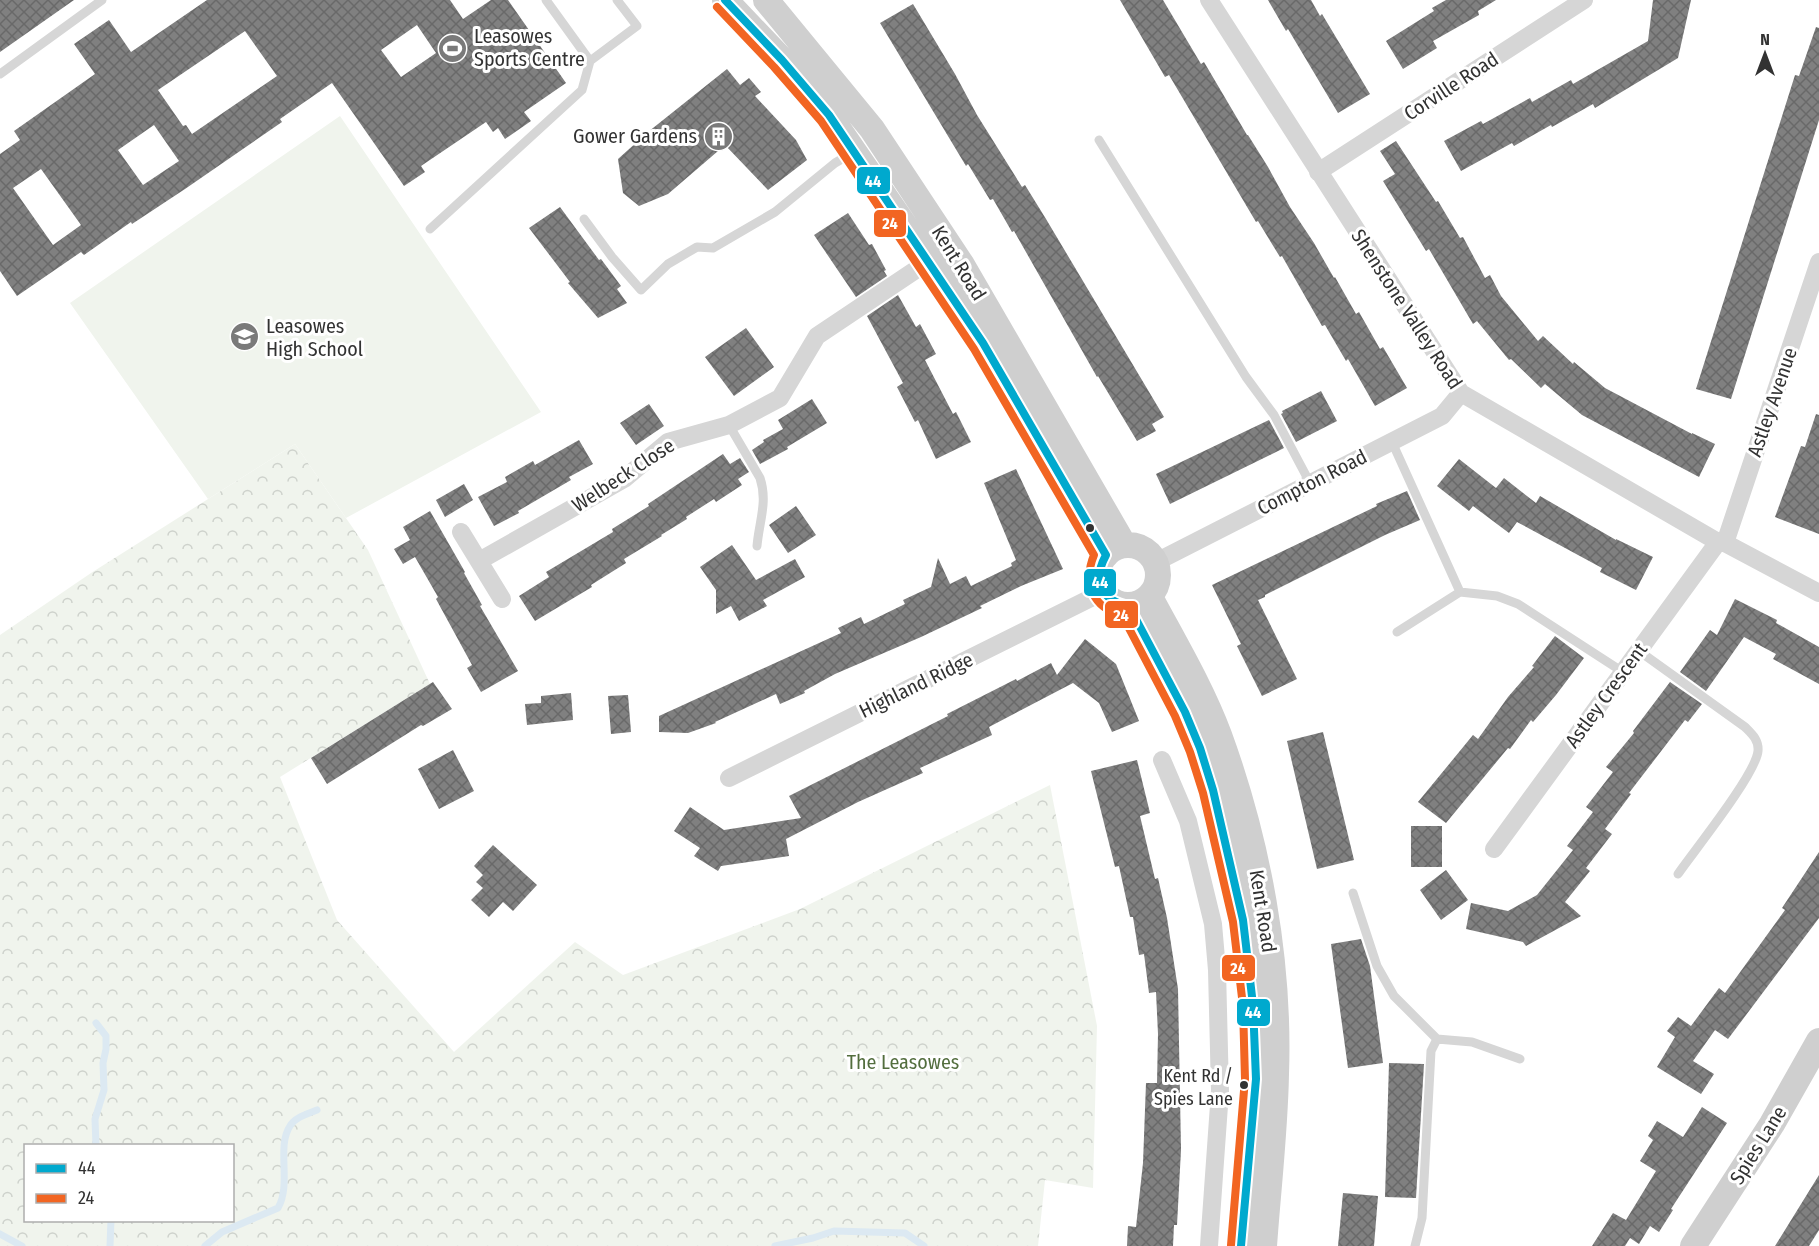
<svg xmlns="http://www.w3.org/2000/svg" width="1819" height="1246" font-family="'Fira Sans Condensed',sans-serif">
  <defs>
    <pattern id="park-crowns" width="20" height="18" patternUnits="userSpaceOnUse" patternTransform="scale(1.5)"><rect width="20" height="18" fill="#f0f4ed"/><path d="M2 6a3 3 0 1 1 6 0M12 15a3 3 0 1 1 6 0" fill="none" stroke="#ced2cc"/></pattern>
    <pattern id="building-cross-hatch" width="8" height="8" patternUnits="userSpaceOnUse" patternTransform="scale(1.5)"><rect width="8" height="8" fill="#808080"/><path d="M0 0l8 8M0 8l8-8" fill="none" stroke="#696969"/></pattern>
  </defs>
  <rect width="100%" height="100%" fill="#fff"/>
  <path fill="url(#park-crowns)" fill-rule="evenodd" d="M295 444 368 550 430 684 280 777 337 920 454 1052 575 942 623 975 800 909 1050 785 1097 1026 1093 1188 1045 1180 1038 1246H0V635L91 573ZM26 1146H232V1220H26Z"/>
  <path fill="#f0f4ed" d="M340 116 541 412 346 518 295 444 208 499 70 303Z"/>
  <g fill="none" stroke-linecap="round" stroke-linejoin="round">
    <path stroke="#dce9f2" stroke-width="7" d="M96 1146 95 1119 104 1090 103 1063 106 1049V1036L96 1023
      M0 1234 22 1246
      M110 1246 111 1220
      M205 1246 222 1232 278 1208C292 1184 276 1147 290 1126 295 1117 308 1114 317 1110
      M775 1246 813 1238 834 1231 905 1233 924 1246"/>
  </g>
  <path fill="url(#building-cross-hatch)" fill-rule="evenodd" d="M0 0H74L0 52Z
    M207 0H450L463 19 491 0H508L566 83 524 112 531 121 505 139 498 128 493 132 486 122 421 166 425 172 404 186 332 83 280 119 282 122 185 189 132 224 131 222 84 255 81 252 17 296 0 271V154L20 140 14 131 95 74 74 44 109 20 131 52ZM417 25 436 53 401 77 381 50ZM245 31 277 76 192 134 186 125 183 126 158 90ZM154 125 179 161 143 185 118 150ZM41 169 81 225 53 245 13 188Z
    M1120 0H1163L1201 64 1204 62 1247 135H1248L1268 167 1290 207 1314 243 1334 278 1335 277 1356 314 1359 312 1380 349 1383 347 1407 388 1375 406 1348 359 1346 361 1325 325 1322 326 1282 256 1280 257 1258 221 1256 222 1169 75 1165 77Z
    M1268 0H1311L1320 16 1322 14 1370 94 1338 113 1288 29 1286 31Z
    M1446 0H1496L1478 11 1479 15 1433 41 1437 48 1403 69 1386 41 1434 11 1432 8Z
    M1653 0H1691L1678 58 1595 108 1593 104 1552 127 1551 125 1514 146 1512 143 1461 171 1444 141 1481 121 1483 124 1530 98 1532 102 1571 80 1573 84 1648 41Z
    M913 4 955 74 977 115 1022 187 1025 185 1046 219 1164 417 1152 424 1156 431 1137 441 1098 376 1097 377 1014 231 1012 232 993 199 990 200 968 164 966 166 880 23Z
    M1816 27 1819 28V120L1731 399 1696 389 1795 75 1799 76Z
    M727 69 740 85 749 78 761 92 755 96 796 140 807 160 768 190 725 145 668 194 639 206 623 193 618 159 648 132Z
    M1396 141 1436 202 1438 201 1460 238 1463 237 1485 278 1490 275 1501 296 1538 341 1543 336 1573 364 1574 362 1605 388 1692 434V433L1715 444 1699 477 1582 415 1545 384 1541 388 1511 359 1509 360 1477 321 1473 324 1429 249 1426 251 1383 181 1395 174 1380 151Z
    M560 207 599 260 601 259 621 286 617 289 627 303 598 318 568 283 570 282 529 228Z
    M848 213 869 245 872 244 886 270 884 271 887 276 856 297 814 235Z
    M898 295 916 327 920 324 936 354 925 360 953 414 956 412 971 442 936 459 918 420 915 422 897 387 903 383 867 316Z
    M746 328 774 367 734 396 705 357Z
    M1321 391 1337 421 1296 442 1281 414 1283 413 1282 411Z
    M812 399 827 423 787 447 788 449 760 464 752 450 764 442 763 440 783 429 778 420Z
    M649 404 664 426 636 445 620 423Z
    M1816 414 1819 415V534L1775 517 1801 446 1805 447Z
    M1269 420 1284 448 1170 504 1156 474Z
    M579 440 593 464 569 477 571 480 518 511 519 513 494 526 478 497 507 482 505 477 533 461 535 465Z
    M723 454 730 464 740 458 749 472 738 479 742 485 716 502 714 499 686 517 687 519 661 535 662 536 624 559 626 563 591 585 592 587 535 621 519 596 549 577 546 572 613 532 612 529 649 506 648 504Z
    M1459 459 1496 488 1504 478 1536 503 1540 496 1616 540V539L1653 557 1636 590 1600 572 1602 568 1517 522 1509 533 1473 506 1469 511 1437 486Z
    M1016 469 1063 569 1021 586 980 606 982 608 921 637 835 674 804 691 805 693 780 704 776 694 715 722 716 723 688 733 659 732V716L841 633 838 628 861 617 864 624 905 604 903 600 931 587 938 558 950 584 966 576 971 586 1012 566 1011 563 1016 560 984 483Z
    M464 484 473 500 445 517 436 500Z
    M1407 491 1420 520 1385 535 1265 595V597L1258 600 1297 679 1262 696 1237 646 1241 644 1212 585 1377 506 1376 504Z
    M796 506 816 535 788 553 769 525Z
    M430 511 465 572 464 573 482 605 480 606 518 671 481 692 467 668 472 665 436 599 438 597 415 557 403 564 394 549 410 540 403 527Z
    M732 545 756 580 795 559 805 577 763 600 767 606 739 621 731 606 716 614V590L700 567Z
    M1735 599 1777 620 1776 623 1819 647V684L1773 659 1776 654 1744 637 1706 691 1680 672 1710 630 1717 635Z
    M1555 636 1584 658 1556 695 1533 722 1531 720 1510 749 1508 748 1446 823 1418 802 1473 735 1478 739 1508 697 1534 667 1532 666Z
    M1085 639 1116 664 1139 721 1112 732 1099 703 1073 683 989 727 992 735 920 768 923 773 858 802 786 839 789 856 721 866 718 871 694 856 700 848 674 831 690 807 724 830 801 818 789 796 948 716 947 714 1016 679 1017 681 1051 663 1057 675Z
    M433 682 452 709 423 726 421 725 327 784 311 758Z
    M1670 682 1702 704 1688 722 1685 720 1629 793 1631 794 1605 829 1612 834 1586 868 1590 871 1565 902 1581 916 1526 946 1523 942 1466 929 1471 903 1508 911 1537 895 1573 850 1567 846 1593 812 1586 807 1613 772 1606 767 1634 733 1633 731Z
    M571 693 573 720 527 725 525 704 541 703V696Z
    M628 695 631 732 611 734 608 696Z
    M1323 732 1354 860 1317 869 1287 741Z
    M453 750 474 791 439 809 418 769Z
    M1137 760 1150 813 1140 816 1155 879 1158 878 1167 918 1178 989 1181 1150 1177 1225H1174L1173 1246H1127L1128 1226 1136 1227 1143 1163 1146 1083H1157L1158 1034 1156 992 1149 993 1144 954 1139 955 1133 917H1130L1119 866 1115 867 1091 771Z
    M1411 826H1442V867H1411Z
    M493 845 537 885 513 911 503 902 489 917 471 900 483 888 476 882 483 875 474 866Z
    M1819 852V918L1728 1039 1715 1030 1693 1061 1714 1074 1701 1094 1657 1067 1675 1037 1667 1031 1678 1017 1691 1026 1719 988 1725 993 1785 910 1782 908Z
    M1446 870 1468 900 1441 920 1420 890Z
    M1361 939 1370 966 1383 1063 1348 1068 1331 944Z
    M1389 1063 1424 1064 1416 1198 1385 1197Z
    M1702 1107 1727 1123 1671 1209 1673 1210 1659 1232 1650 1226 1639 1244 1630 1238 1625 1246H1592L1613 1213 1626 1220 1656 1171 1640 1161 1653 1140 1648 1136 1657 1121 1683 1137Z
    M1819 1175V1230L1809 1246H1775Z
    M1343 1193 1378 1196 1374 1246H1338Z"/>
  <g fill="none" stroke-linecap="round" stroke-linejoin="round">
    <path stroke="#d6d6d6" stroke-width="9" d="M546 0 590 61 637 26 617 0
      M0 74 102 0
      M1099 140 1246 377 1274 415 1310 483
      M584 219 612 257 641 290 668 264 697 247 713 248 775 212 835 163 852 153
      M430 229 582 90 590 61
      M729 425 760 478C768 502 759 522 757 546
      M1392 442 1460 592
      M1397 632 1460 592 1497 596 1518 604 1623 672
      M1639 651 1745 727C1752 734 1759 740 1758 751 1756 774 1694 851 1678 874
      M1353 893 1377 966 1394 996 1437 1039
      M1415 1246 1422 1218 1431 1051 1437 1039 1472 1042 1520 1059"/>
    <path stroke="#d6d6d6" stroke-width="18" d="M1209 0 1461 393 1718 542 1725 543 1819 593
      M1318 172 1584 0
      M461 532 502 599
      M1725 543 1819 262
      M479 561 624 479 668 442 729 425 780 398 817 336 929 261
      M1156 562 1442 416 1461 393
      M1162 760 1188 821 1213 924 1217 970 1220 1091 1209 1246
      M729 778 1103 592
      M1494 849 1718 542"/>
    <path stroke="#cfcfcf" stroke-width="26" d="M725 0 782 60 829 115 929 261 983 343 1106 555
      M766 0 872 129 962 265 1124 545
      M1098 575a30 30 0 1 1 60 0a30 30 0 1 1-60 0Z
      M1150 597C1174 642 1201 687 1219 735 1258 842 1280 960 1276 1074 1275 1131 1268 1189 1264 1246
      M1129 606 1185 712 1200 748 1213 790 1243 920 1253 1005 1256 1079 1241 1246
      M1693 1246 1772 1124 1819 1041"/>
    <defs>
      <path id="bus-1" d="M725 0 782 60 829 115 983 343 1106 555C1092 581 1100 600 1129 606L1185 712 1200 748 1213 790 1243 920 1253 1005 1256 1079 1241 1246"/>
      <path id="bus-2" d="M717 7 774 67 821 121 974 349 1094 555C1083 582 1092 608 1122 615L1175 716 1190 752 1203 793 1233 922 1243 1006 1245 1079 1231 1245"/>
    </defs>
    <use href="#bus-1" stroke="#fff" stroke-width="12"/>
    <use href="#bus-2" stroke="#fff" stroke-width="12"/>
    <use href="#bus-1" stroke="#00a9ce" stroke-width="8"/>
    <use href="#bus-2" stroke="#f26522" stroke-width="8"/>
  </g>
  <defs>
    <symbol id="stadium-disc" viewBox="-11 -11 22 22"><circle r="9.5" fill="#7a7a7a" stroke="#fff"/><path d="M0-5a6.5 5 0 1 0 0 10a6.5 5 0 1 0 0-10ZM-3.5-1.8h7v3.6h-7Z" fill="#fff"/></symbol>
    <symbol id="building-disc" viewBox="-11 -11 22 22"><circle r="9.5" fill="#7a7a7a" stroke="#fff"/><path d="M-4-6H4V6H1V3H-1V6H-4ZM-2.5-4.3h1.7v1.8h-1.7ZM.8-4.3h1.7v1.8H.8ZM-2.5-1h1.7V.8h-1.7ZM.8-1h1.7V.8H.8Z" fill="#fff"/></symbol>
    <symbol id="school-disc" viewBox="-11 -11 22 22"><circle r="9.5" fill="#7a7a7a" stroke="#fff"/><path d="M0-5L7-2L0 1L-7-2ZM-4 1L0 2.5L4 1V4Q0 6-4 4Z" fill="#fff"/></symbol>
  </defs>
  <g fill-rule="evenodd">
    <use href="#stadium-disc" x="436" y="32" width="33" height="33"/>
    <use href="#building-disc" x="702" y="120" width="33" height="33"/>
    <use href="#school-disc" x="228" y="320" width="33" height="33"/>
  </g>
  <g fill="#323232" stroke="#fff" stroke-width="2">
    <circle cx="1090" cy="528" r="5"/>
    <circle cx="1244" cy="1085" r="5"/>
  </g>
  <g text-anchor="middle" stroke-width="6" stroke-linejoin="round" paint-order="stroke">
    <g font-size="18" fill="#323232" stroke="#fff" text-anchor="end">
      <text x="1233" y="1082">Kent Rd /<tspan x="1233" dy="23">Spies Lane</tspan></text>
    </g>
    <g font-size="20" fill="#323232" stroke="#fff" text-anchor="start">
      <text x="474" y="43">Leasowes<tspan x="474" dy="23">Sports Centre</tspan></text>
      <text x="697" y="143" text-anchor="end">Gower Gardens</text>
      <text x="266" y="333">Leasowes<tspan x="266" dy="23">High School</tspan></text>
    </g>
    <g font-size="20" fill="#323232" stroke="#fff">
      <text transform="translate(1451 86) rotate(-33)" y="7">Corville Road</text>
      <text transform="translate(959 263) rotate(58)" y="7">Kent Road</text>
      <text transform="translate(1407 309) rotate(57)" y="7">Shenstone Valley Road</text>
      <text transform="translate(1772 402) rotate(-71)" y="7">Astley Avenue</text>
      <text transform="translate(623 475) rotate(-33)" y="7">Welbeck Close</text>
      <text transform="translate(1312 482) rotate(-27)" y="7">Compton Road</text>
      <text transform="translate(916 685) rotate(-26)" y="7">Highland Ridge</text>
      <text transform="translate(1606 695) rotate(-54)" y="7">Astley Crescent</text>
      <text transform="translate(1263 911) rotate(81)" y="7">Kent Road</text>
      <text transform="translate(1758 1145) rotate(-58)" y="7">Spies Lane</text>
    </g>
    <g font-size="20" fill="#536e3e" stroke="#fff">
      <text x="903" y="1069">The Leasowes</text>
    </g>
  </g>
  <g stroke="#fff" stroke-width="2">
    <rect x="856" y="166" width="35" height="29" rx="6" fill="#00a9ce"/>
    <rect x="873" y="209" width="34" height="29" rx="6" fill="#f26522"/>
    <rect x="1083" y="568" width="34" height="29" rx="6" fill="#00a9ce"/>
    <rect x="1104" y="600" width="35" height="29" rx="6" fill="#f26522"/>
    <rect x="1221" y="954" width="35" height="28" rx="6" fill="#f26522"/>
    <rect x="1236" y="998" width="35" height="29" rx="6" fill="#00a9ce"/>
  </g>
  <g font-size="16" text-anchor="middle" font-weight="bold" fill="#fff">
    <text x="873" y="187">44</text>
    <text x="890" y="229">24</text>
    <text x="1100" y="588">44</text>
    <text x="1121" y="621">24</text>
    <text x="1238" y="974">24</text>
    <text x="1253" y="1018">44</text>
  </g>
  <rect x="24" y="1144" width="210" height="78" fill="#ffffff" stroke="#adadad" stroke-width="1.5"/>
  <rect x="36" y="1164" width="30" height="9" fill="#00a9ce" stroke="#adadad" stroke-width="1.5"/>
  <text x="78" y="1174" font-size="18" fill="#323232">44</text>
  <rect x="36" y="1194" width="30" height="9" fill="#f26522" stroke="#adadad" stroke-width="1.5"/>
  <text x="78" y="1204" font-size="18" fill="#323232">24</text>
  <g transform="translate(1765 54)" stroke="#ffffff" stroke-width="4.5" paint-order="stroke">
  <path d="M0-4.5L10 22L0 15L-10 22Z" fill="#323232"/>
  <text y="-9" font-size="16" font-weight="bold" text-anchor="middle" fill="#323232">N</text>
  </g>
</svg>
